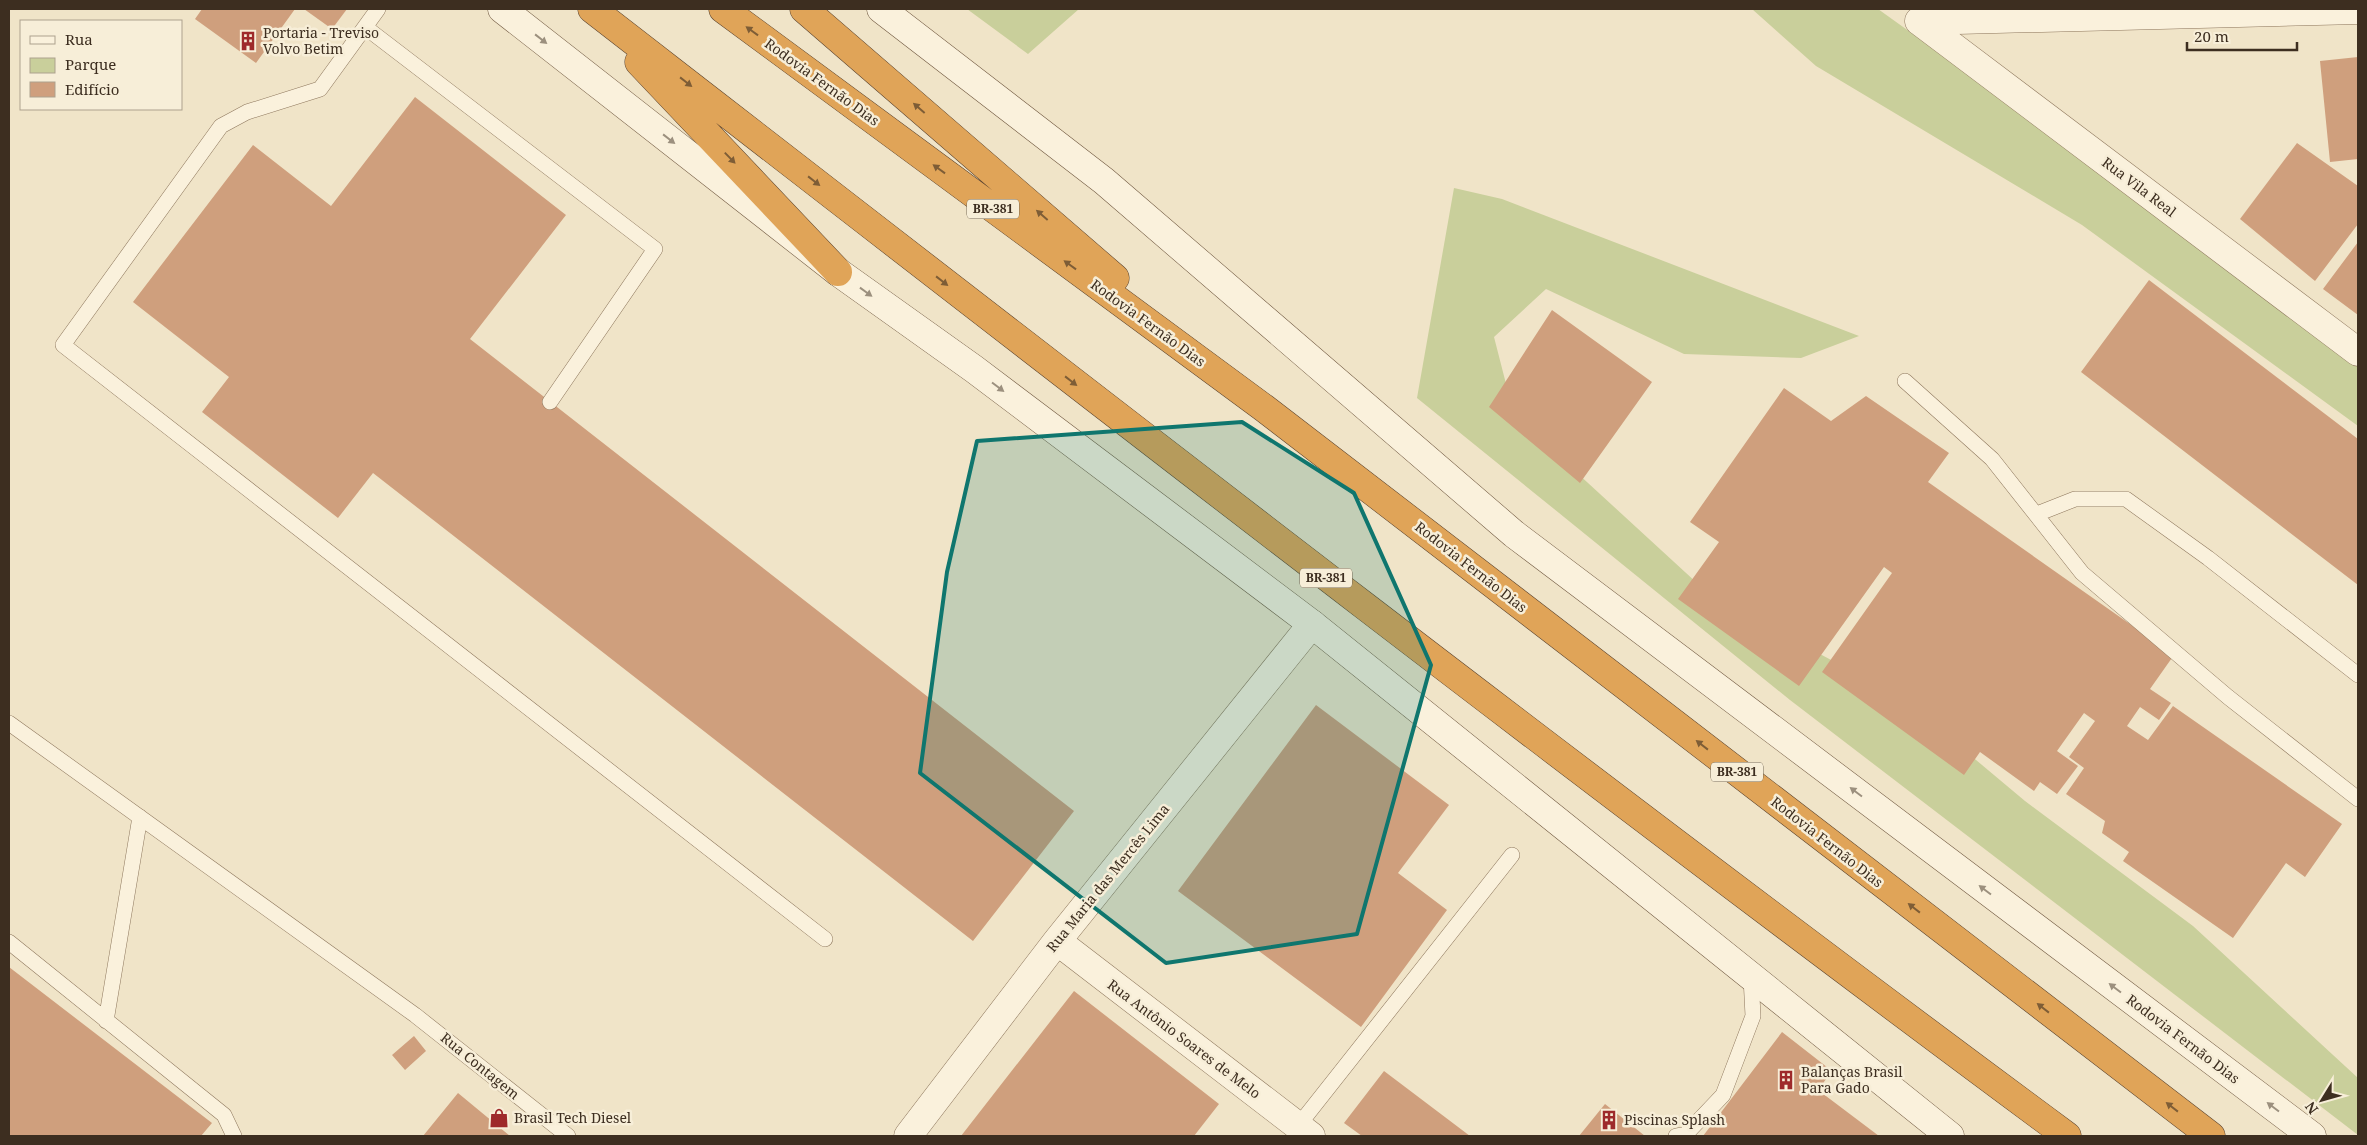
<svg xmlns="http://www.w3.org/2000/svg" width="2367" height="1145" font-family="'Noto Serif',serif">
  <rect width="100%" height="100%" fill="#f0e4c8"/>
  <path fill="#c9cf9b" d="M967 9H1079L1028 54Z
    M1752 9H1878L2198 238 2358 356V426L2082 225 1816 66Z
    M1454 188 1502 199 1859 336 1801 358 1684 354 1546 289 1494 337 1514 415 1710 595 1902 698 2025 801 2193 926 2358 1078V1135L1790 700 1417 398Z"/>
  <path fill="#cf9f7d" d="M202 9H295L256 63 195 19Z
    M304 9H347L332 29Z
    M2358 57V159L2330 162 2320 61Z
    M415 97 566 215 470 339 1074 811 973 941 373 473 338 518 202 412 229 377 133 302 253 145 331 206Z
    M2297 143 2358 186V224L2315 281 2240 219Z
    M2358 242V315L2323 289Z
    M2149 280 2358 439V585L2081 372Z
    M1552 310 1652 382 1580 483 1489 407Z
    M1784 388 1831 421 1866 396 1949 453 1928 482 2174 655 2150 689 2171 703 2159 720 2140 707 2127 726 2148 740 2173 706 2342 824 2305 877 2286 863 2233 938 2123 861 2129 852 2102 833 2105 821 2066 794 2084 768 2069 757 2095 721 2084 713 2057 751 2078 766 2057 794 2040 782 2034 791 1980 752 1964 775 1822 672 1892 573 1884 567 1799 686 1678 599 1719 542 1690 522Z
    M1316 705 1449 805 1398 873 1447 910 1361 1027 1178 891Z
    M9 967 212 1123 201 1136H9Z
    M1074 991 1219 1104 1194 1136H961Z
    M1782 1032 1832 1071 1818 1090 1879 1136H1703Z
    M414 1036 426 1051 405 1070 392 1055Z
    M1384 1071 1470 1136H1362L1344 1123Z
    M458 1093 510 1136H423Z
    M1605 1104 1645 1136H1579Z"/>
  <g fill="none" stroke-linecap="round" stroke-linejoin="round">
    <defs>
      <path id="service" d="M378 9 320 89 247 112 221 126 63 345 825 939
        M365 27 655 249 550 402
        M1905 381 1992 459 2082 573 2228 697 2358 799
        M2037 514 2075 499H2126L2208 558 2358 675
        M9 723 415 1015 568 1136
        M9 942 224 1115 234 1136
        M106 1021 140 817
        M1298 1126 1512 855
        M1676 1136 1686 1134 1723 1095 1753 1016 1751 977"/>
      <path id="minor" d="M1919 21 2358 352
        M1919 21 2358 10
        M1057 941 1311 1136
        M908 1136 1057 941 1312 624"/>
      <path id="secondary" d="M502 9 838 272 974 369 1312 624 1950 1136
        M881 9 1104 181 1514 534 2312 1136"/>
      <path id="motorway" d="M592 9C1081 388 1570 768 2067 1136
        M723 9 1264 408 2211 1136
        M804 9 1115 278
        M639 62 838 272"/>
    </defs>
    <use href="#service" stroke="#8d765c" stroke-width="16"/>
    <use href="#minor" stroke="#8d765c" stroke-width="29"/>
    <use href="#secondary" stroke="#6f573f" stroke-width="29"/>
    <use href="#motorway" stroke="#5b4430" stroke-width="29"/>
    <use href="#service" stroke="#faf1dc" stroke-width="15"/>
    <use href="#minor" stroke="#faf1dc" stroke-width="28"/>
    <use href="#secondary" stroke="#faf1dc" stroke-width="28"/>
    <use href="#motorway" stroke="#e0a458" stroke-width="28"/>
  </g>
  <defs><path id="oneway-solid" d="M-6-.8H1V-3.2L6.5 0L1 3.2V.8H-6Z" transform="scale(1.25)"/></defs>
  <g fill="#7e5d36">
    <use href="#oneway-solid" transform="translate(752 31) rotate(-144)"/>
    <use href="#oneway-solid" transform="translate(686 82) rotate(38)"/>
    <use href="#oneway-solid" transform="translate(919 108) rotate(-139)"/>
    <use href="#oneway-solid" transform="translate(730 158) rotate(46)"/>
    <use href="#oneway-solid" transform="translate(939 169) rotate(-144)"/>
    <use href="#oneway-solid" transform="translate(814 181) rotate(38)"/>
    <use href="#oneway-solid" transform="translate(1042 215) rotate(-139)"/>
    <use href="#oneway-solid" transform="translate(1070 265) rotate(-144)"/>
    <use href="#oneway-solid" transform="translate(942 281) rotate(38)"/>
    <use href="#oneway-solid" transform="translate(1071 381) rotate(38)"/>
    <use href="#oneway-solid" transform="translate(1702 745) rotate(-142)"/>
    <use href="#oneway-solid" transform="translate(1914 908) rotate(-142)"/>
    <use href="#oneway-solid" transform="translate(2043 1008) rotate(-142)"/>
    <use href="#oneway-solid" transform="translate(2172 1107) rotate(-142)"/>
  </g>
  <g fill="#9c907e">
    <use href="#oneway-solid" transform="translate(541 39) rotate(38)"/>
    <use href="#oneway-solid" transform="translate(669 139) rotate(38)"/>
    <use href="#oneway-solid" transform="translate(866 292) rotate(36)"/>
    <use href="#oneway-solid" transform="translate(998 387) rotate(37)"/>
    <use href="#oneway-solid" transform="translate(1856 792) rotate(-143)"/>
    <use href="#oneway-solid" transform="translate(1985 890) rotate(-143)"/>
    <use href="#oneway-solid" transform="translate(2115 988) rotate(-143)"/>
    <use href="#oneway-solid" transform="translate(2273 1107) rotate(-143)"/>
  </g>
  <path fill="#0f766e" fill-opacity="0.2" stroke="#0f766e" stroke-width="4" stroke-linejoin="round" d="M1242 422 1354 493 1431 665 1357 934 1166 963 920 773 947 572 977 441Z"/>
  <defs>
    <symbol id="building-bare" viewBox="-9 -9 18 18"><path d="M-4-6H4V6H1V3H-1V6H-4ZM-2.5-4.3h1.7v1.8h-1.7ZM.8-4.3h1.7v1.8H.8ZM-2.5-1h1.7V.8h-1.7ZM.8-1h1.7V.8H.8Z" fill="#9e2a2b" stroke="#f7eed8" stroke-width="2.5" paint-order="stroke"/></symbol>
    <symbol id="shop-bare" viewBox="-9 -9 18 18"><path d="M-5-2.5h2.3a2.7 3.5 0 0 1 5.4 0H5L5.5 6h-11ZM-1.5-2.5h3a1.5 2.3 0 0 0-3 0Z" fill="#9e2a2b" stroke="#f7eed8" stroke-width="2.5" paint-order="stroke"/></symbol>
  </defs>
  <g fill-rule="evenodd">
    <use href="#building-bare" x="234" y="27" width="28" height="28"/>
    <use href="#building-bare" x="1772" y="1066" width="28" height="28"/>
    <use href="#shop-bare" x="485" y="1104" width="28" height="28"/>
    <use href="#building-bare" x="1595" y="1106" width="28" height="28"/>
  </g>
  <g text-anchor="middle" stroke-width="5" stroke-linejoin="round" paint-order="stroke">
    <g fill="#f7eed8" stroke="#756857" stroke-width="1">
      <rect x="967" y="199.5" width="52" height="19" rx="4"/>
      <rect x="1300" y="568.5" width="52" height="19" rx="4"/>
      <rect x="1711" y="762.5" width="52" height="19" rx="4"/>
    </g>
    <g font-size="12" font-weight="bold" fill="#3d2e20">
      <text x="993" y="213">BR-381</text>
      <text x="1326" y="582">BR-381</text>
      <text x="1737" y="776">BR-381</text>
    </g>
    <g font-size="14" fill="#3d2e20" stroke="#f7eed8" text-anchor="start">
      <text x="263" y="38">Portaria - Treviso<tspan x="263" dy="16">Volvo Betim</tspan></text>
      <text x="1801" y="1077">Balanças Brasil<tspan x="1801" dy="16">Para Gado</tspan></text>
      <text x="514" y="1123">Brasil Tech Diesel</text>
      <text x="1624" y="1125">Piscinas Splash</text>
    </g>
    <g font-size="14" fill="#3d2e20" stroke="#f7eed8">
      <text transform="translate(822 82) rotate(36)" y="5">Rodovia Fernão Dias</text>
      <text transform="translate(2139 187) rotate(37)" y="5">Rua Vila Real</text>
      <text transform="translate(1148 323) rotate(36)" y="5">Rodovia Fernão Dias</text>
      <text transform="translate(1471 567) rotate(38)" y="5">Rodovia Fernão Dias</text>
      <text transform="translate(1827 842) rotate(38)" y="5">Rodovia Fernão Dias</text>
      <text transform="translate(1108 878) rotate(-51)" y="5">Rua Maria das Mercês Lima</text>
      <text transform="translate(1184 1039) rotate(37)" y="5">Rua Antônio Soares de Melo</text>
      <text transform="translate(2183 1039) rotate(37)" y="5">Rodovia Fernão Dias</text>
      <text transform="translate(480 1066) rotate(39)" y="5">Rua Contagem</text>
    </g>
  </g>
  <rect width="2367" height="1145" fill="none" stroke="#3d2e20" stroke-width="20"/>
  <rect x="20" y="20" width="162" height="90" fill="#f7eed8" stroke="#ada18e"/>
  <rect x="30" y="36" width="25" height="8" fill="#faf1dc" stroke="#ada18e"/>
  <text x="65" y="45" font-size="15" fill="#3d2e20">Rua</text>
  <rect x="30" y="58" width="25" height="15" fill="#c9cf9b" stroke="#ada18e"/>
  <text x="65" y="70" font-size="15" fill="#3d2e20">Parque</text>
  <rect x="30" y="82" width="25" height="15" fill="#cf9f7d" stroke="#ada18e"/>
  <text x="65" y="95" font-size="15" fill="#3d2e20">Edifício</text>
  <g transform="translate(2322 1100) rotate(233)" stroke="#f7eed8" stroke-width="4" paint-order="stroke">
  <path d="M0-4L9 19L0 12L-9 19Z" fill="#3d2e20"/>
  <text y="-8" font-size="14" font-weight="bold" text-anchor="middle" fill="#3d2e20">N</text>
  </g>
  <path d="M2187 42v8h110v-8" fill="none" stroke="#3d2e20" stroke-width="2.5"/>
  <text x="2194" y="42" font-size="15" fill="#3d2e20" stroke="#f7eed8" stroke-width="4" paint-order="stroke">20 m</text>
</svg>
